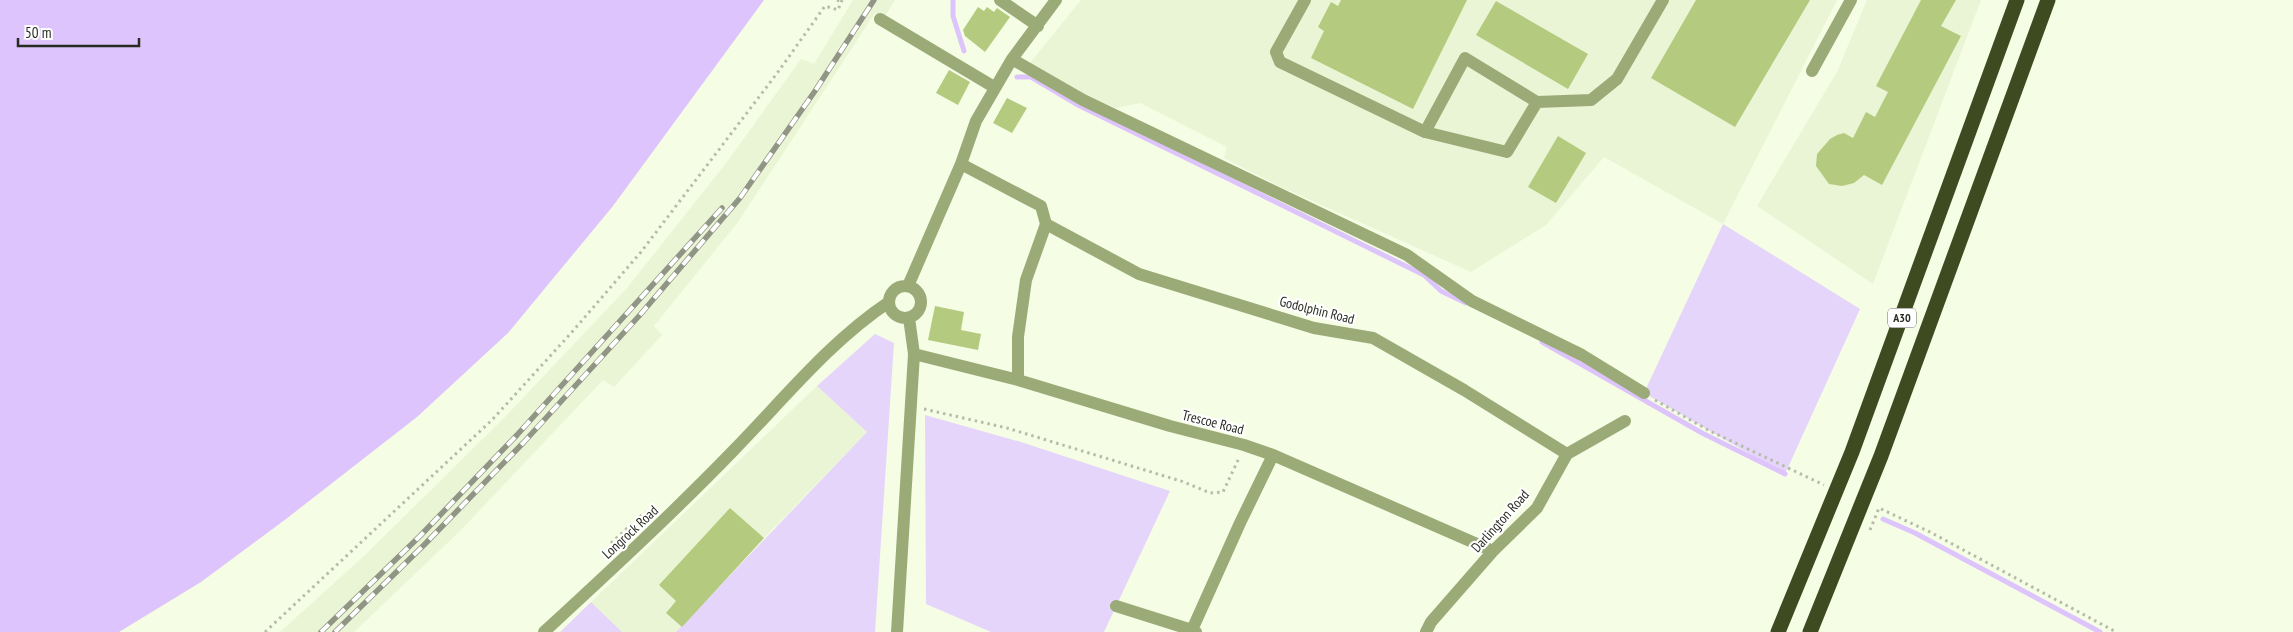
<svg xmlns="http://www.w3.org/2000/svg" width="2293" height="632" font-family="'PT Sans Narrow',sans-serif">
  <rect width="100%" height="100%" fill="#f5fde5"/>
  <path fill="#eaf5d5" d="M853 0H895L884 18 875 13 738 222 654 326 662 335 614 387 603 380 460 531 354 632H280L364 556 505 417 627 288 727 162 801 59 814 64Z
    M1081 0H1837L1723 224 1604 157 1546 225 1471 272 1281 187 1224 158 1227 147 1140 103 1116 108 1084 95 1030 63Z
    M1867 0H1981L1873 284 1757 206 1837 72Z
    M817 386 867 432 764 538 677 632H622L591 602Z"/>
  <path fill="#e6d5fa" d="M1723 224 1860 309 1785 474 1644 393Z
    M875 334 894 343 875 632H676L867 432 817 386Z
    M925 415 1021 442 1170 491 1104 632H991L926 604Z
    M591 602 622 632H560Z"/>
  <path fill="#dec4fc" d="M0 0H764L613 206 508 333 417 417 286 519 201 582 119 632H0Z"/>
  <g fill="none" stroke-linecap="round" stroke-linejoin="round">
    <path stroke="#dec4fc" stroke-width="5" d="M953 0V16L964 51
      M1017 77H1031L1078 105 1424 275 1441 291 1466 303
      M1542 342 1702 433 1785 474
      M1883 519 1915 533 2100 632"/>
  </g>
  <path fill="#b4cb7f" d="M1341 0H1467L1413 109 1311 58 1324 31 1318 27 1331 2 1338 6Z
    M1696 0H1810L1735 127 1651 78Z
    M1921 0H1956L1941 26 1961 36 1882 185 1864 175 1854 183 1842 186 1829 184 1816 166 1817 154 1830 139 1837 135 1844 133 1853 138 1866 112 1875 117 1888 92 1876 86Z
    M1496 1 1588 54 1568 89 1476 35Z
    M978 7 984 11 987 7 994 12 997 8 1010 17 985 52 965 36 963 30Z
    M949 70 970 82 958 105 936 93Z
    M1007 98 1027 108 1012 133 993 123Z
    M1558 136 1586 153 1556 203 1528 187Z
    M935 306 964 312 961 330 981 334 978 350 928 340Z
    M730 508 764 538 682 627 666 613 676 601 659 585Z"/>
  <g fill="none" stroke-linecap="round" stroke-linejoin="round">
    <path stroke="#b5bca8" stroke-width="3" stroke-dasharray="2.5 4" stroke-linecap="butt" d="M837 0 842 2
      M1655 400 1710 431 1824 485
      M924 409 1007 428 1184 482 1210 493 1223 492 1239 458
      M1870 530 1879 508 1930 532 2116 632
      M611 543 644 513H650
      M265 632 492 420 572 332 641 252 778 72 825 6 838 10 842 0"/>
    <path stroke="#9bab77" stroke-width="12" d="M1000 0 1038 26
      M1305 0 1276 52 1280 62 1425 132 1465 58 1537 102 1591 100 1617 79 1663 0
      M880 19 994 87
      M1012 59 1083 100 1407 255 1472 301 1582 355 1644 393
      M1812 71 1851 0
      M1425 132 1507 152 1537 102
      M961 164 1041 206 1046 224 1026 280 1018 337V380
      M1046 224 1139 274 1314 328 1373 338 1464 390 1567 454
      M889 302a16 16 0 1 1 32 0a16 16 0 1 1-32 0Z
      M908 286 961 164 976 121 1012 59 1056 0
      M914 354 1018 380 1170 426 1244 445 1273 455 1493 551
      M1116 606 1192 630
      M544 632C608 573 672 514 733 451 783 400 829 342 889 302
      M897 632 914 354 909 318
      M1196 632 1192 630 1240 523 1273 455
      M1426 632 1431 622 1493 551 1537 508 1567 454 1625 421"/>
    <path stroke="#3e4a20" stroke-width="15" d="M1778 632 1852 452 2017 0
      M1810 632 1881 456 2048 0"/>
    <defs>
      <path id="rail" d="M321 632 420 536 517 435 722 208
        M335 632 424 545 524 442 639 316 740 198 815 91 874 0"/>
    </defs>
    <use href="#rail" stroke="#909585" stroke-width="5.5"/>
    <use href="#rail" stroke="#fff" stroke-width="4" stroke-dasharray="11" stroke-linecap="butt"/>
  </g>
  <g text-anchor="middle" stroke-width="4.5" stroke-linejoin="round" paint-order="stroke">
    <rect fill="#fff" stroke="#686b64" stroke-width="1" x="1888" y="308.5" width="28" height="19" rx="4"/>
    <g font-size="12" font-weight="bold" fill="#282b22">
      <text x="1902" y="322">A30</text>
    </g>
    <g font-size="14" fill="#282b22" stroke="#fff">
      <text transform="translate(1317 310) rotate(14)" y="5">Godolphin Road</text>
      <text transform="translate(1213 422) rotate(14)" y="5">Trescoe Road</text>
      <text transform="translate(1500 521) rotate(-48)" y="5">Darlington Road</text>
      <text transform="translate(630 532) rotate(-43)" y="5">Longrock Road</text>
    </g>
  </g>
  <path d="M18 38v8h121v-8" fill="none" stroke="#282b22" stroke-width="2.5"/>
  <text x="25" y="38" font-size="15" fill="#282b22" stroke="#ffffff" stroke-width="4" paint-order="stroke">50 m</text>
</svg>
